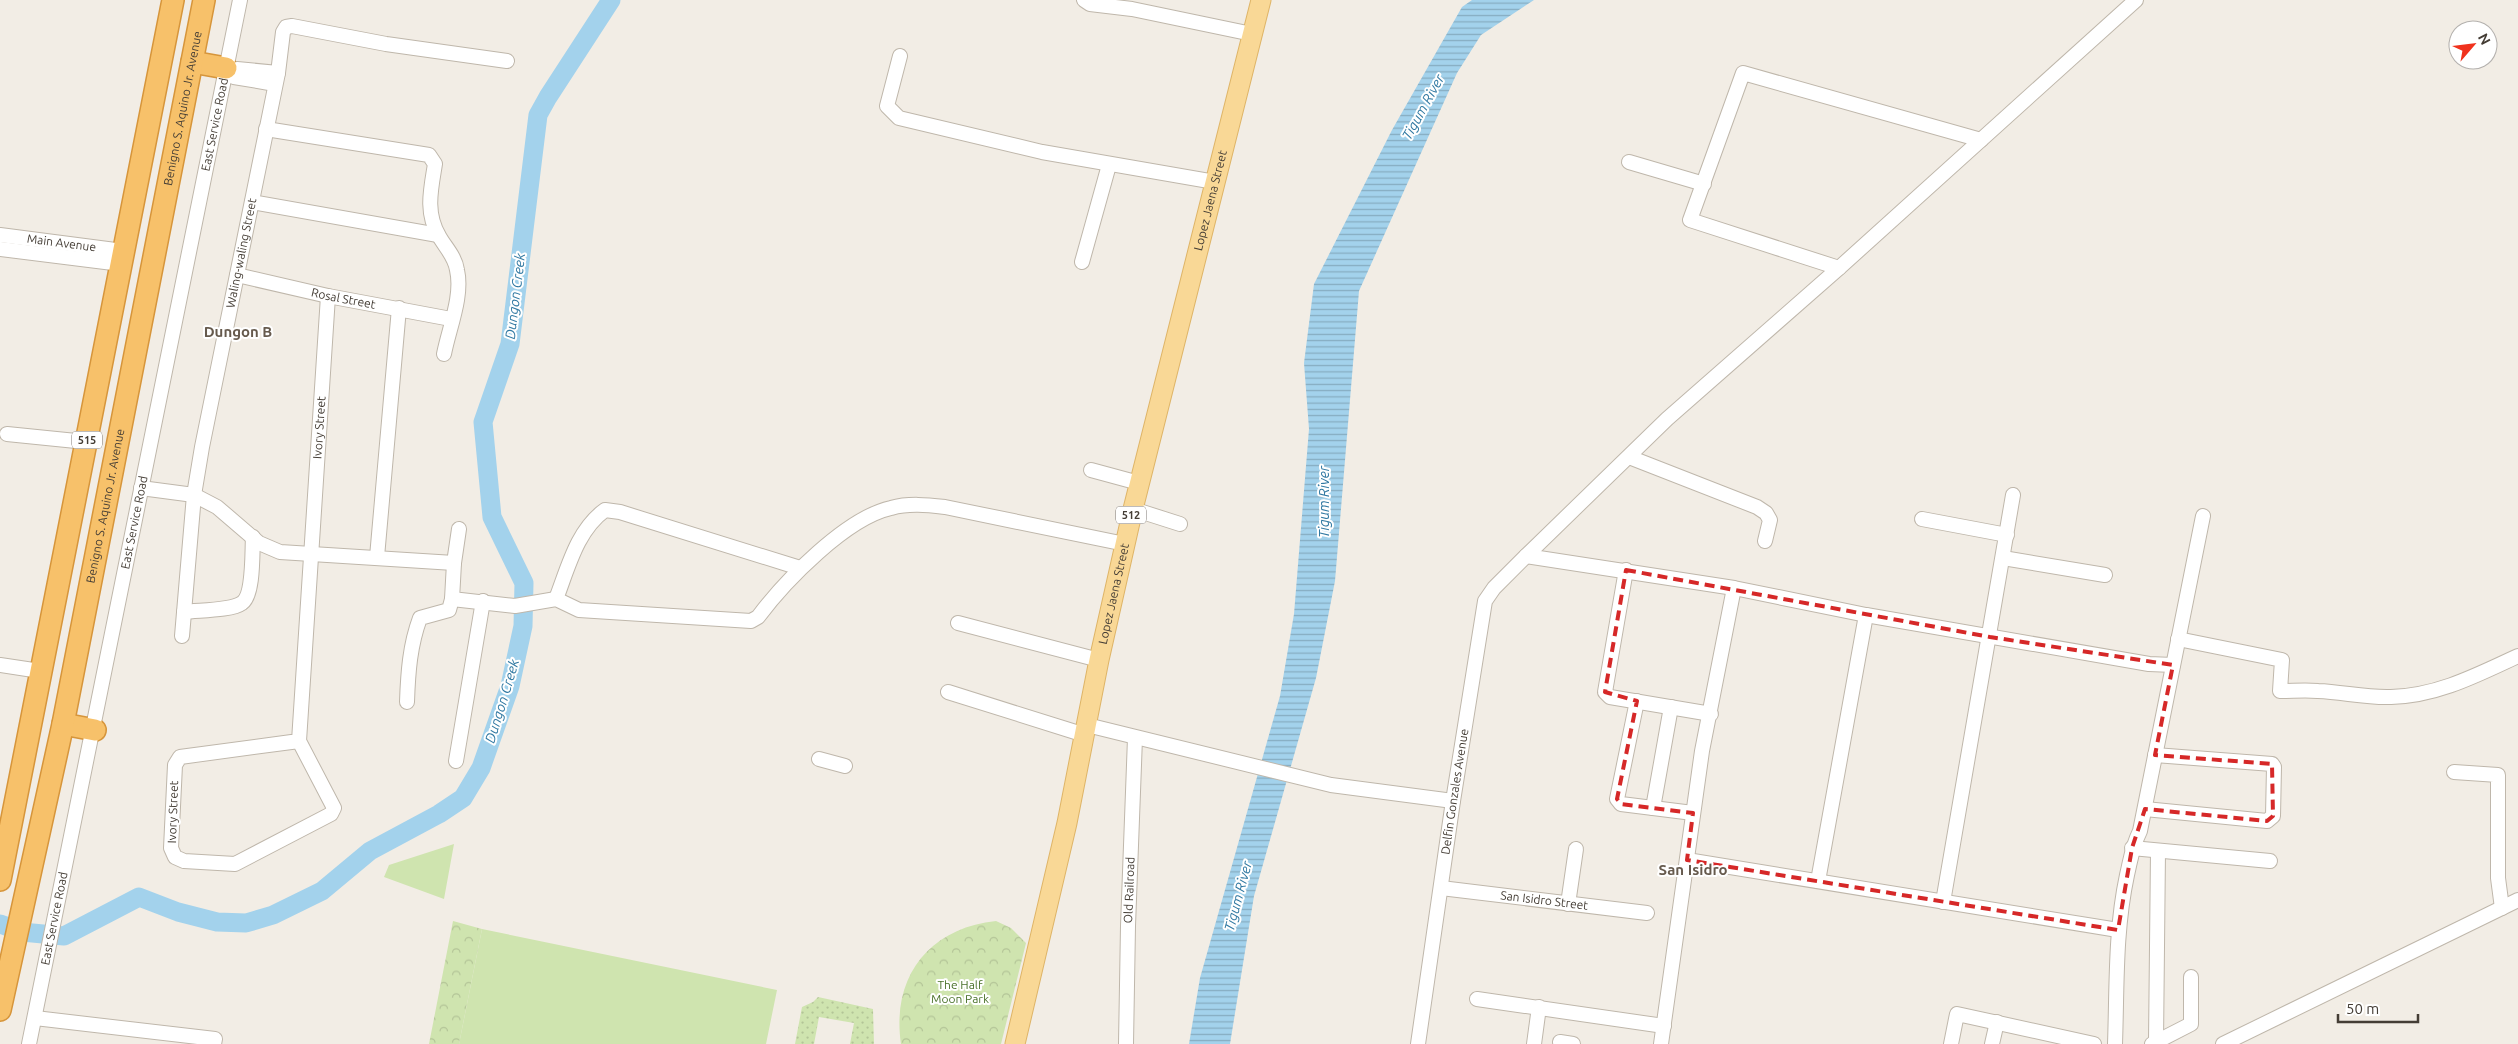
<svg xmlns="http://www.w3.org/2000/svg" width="2518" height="1044" font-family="Ubuntu,sans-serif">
  <defs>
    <pattern id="grass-dots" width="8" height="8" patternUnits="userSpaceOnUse" patternTransform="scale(1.25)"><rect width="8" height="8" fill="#cfe4af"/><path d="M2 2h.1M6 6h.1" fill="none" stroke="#b3c497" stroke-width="1.8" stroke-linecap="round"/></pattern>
    <pattern id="park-crowns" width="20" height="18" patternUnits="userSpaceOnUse" patternTransform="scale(1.25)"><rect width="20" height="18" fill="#cfe4af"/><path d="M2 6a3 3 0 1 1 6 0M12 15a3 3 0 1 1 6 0" fill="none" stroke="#b3c497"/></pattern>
    <pattern id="water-rules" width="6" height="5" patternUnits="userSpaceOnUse" patternTransform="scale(1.25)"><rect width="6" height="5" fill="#a3d2ec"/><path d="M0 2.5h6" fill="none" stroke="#86acc0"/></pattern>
  </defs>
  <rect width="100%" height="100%" fill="#f2ede5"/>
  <path fill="url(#grass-dots)" d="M818 997 873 1009 874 1044H850L854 1023 819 1017 814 1044H795L802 1007 813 1002Z"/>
  <path fill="url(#park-crowns)" d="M453 921 482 929 459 1044H429Z
    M996 921 1011 928 1026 943 1001 1044H901C891 977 929 928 996 921Z"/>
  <path fill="#cfe4af" d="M454 844 444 899 384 877 389 865Z
    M482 929 777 990 766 1044H459Z"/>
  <path fill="url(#water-rules)" d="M1472 0H1534L1481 35 1457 73 1359 291 1335 581 1316 678 1254 896 1230 1044H1189L1200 978 1280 696 1294 614 1309 429 1304 363 1314 284 1392 130 1462 7Z"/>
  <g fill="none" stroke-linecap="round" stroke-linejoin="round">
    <path stroke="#a3d2ec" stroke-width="19" d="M0 924 22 932 64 936 139 897 178 912 217 922 246 923 273 915 322 891 370 851 439 814 463 798 481 768 510 686 523 626 524 583 492 517 483 422 510 344 538 115 548 97 611 0"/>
    <defs>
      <g id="minor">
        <path d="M1084 0 1090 4 1132 9 1252 34"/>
        <path d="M900 56 887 106 899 118 1042 152 1215 182"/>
        <path d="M226 68 234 77 275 84"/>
        <path d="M237 69 278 73"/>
        <path d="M266 129 429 155 435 164C431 189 425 212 439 236 445 247 455 256 457 270 463 296 449 328 444 354"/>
        <path d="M1629 162 1704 184"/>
        <path d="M252 202 438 235"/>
        <path id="s1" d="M0 235 123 251"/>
        <path d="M0 249 121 264"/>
        <path d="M1082 262 1109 165"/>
        <path d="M1839 268 1690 220 1743 73 1981 140"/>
        <path id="s2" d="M237 275 328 296 451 319"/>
        <path d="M7 434 86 442"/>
        <path d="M1629 457 1757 507 1766 513 1770 520 1765 541"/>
        <path d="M1091 470 1139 483"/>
        <path d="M141 488 194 495 217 507 259 543 280 552 454 563"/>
        <path d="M1133 509 1180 524"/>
        <path d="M1922 519 2007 535"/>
        <path d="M459 529 454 563 452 599 515 606 556 599 579 610 751 621 758 617C785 581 846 518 891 508 909 503 927 505 945 507L1125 544"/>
        <path d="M1526 556 1734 588 1866 615 2149 664 2173 665"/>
        <path d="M377 557 399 308"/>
        <path d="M2003 558 2105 575"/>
        <path d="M1626 570 1605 692 1610 697 1711 714"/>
        <path d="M556 599C568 568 577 530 605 510L620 512 800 568"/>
        <path d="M184 612C198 610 231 611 242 603 254 595 252 551 253 537"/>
        <path d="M958 623 1099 660"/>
        <path id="s3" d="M182 636 194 495 202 447 278 73 283 32 286 27 292 26 386 44 507 61"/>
        <path d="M2178 639 2282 660 2280 691C2293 691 2306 690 2318 691 2343 692 2366 698 2391 697 2437 696 2477 675 2518 656"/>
        <path d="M0 665 40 671"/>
        <path d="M948 692 1085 735"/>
        <path d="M1637 701 1617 799 1621 804 1693 813"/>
        <path d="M407 702C408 672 410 645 420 618L449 610 452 599"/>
        <path d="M1087 725 1331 785 1453 801"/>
        <path id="s4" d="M299 741 180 757 175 765 171 848 175 857 184 861 235 864 331 814 334 808 299 741 328 296"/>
        <path d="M819 759 845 766"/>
        <path d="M456 761 483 601"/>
        <path d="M2454 772 2498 775V878L2502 908"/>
        <path d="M1653 808 1671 707"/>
        <path d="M2145 809 2267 821 2273 816 2274 767 2272 764 2155 755"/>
        <path d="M2132 848 2270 861"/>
        <path d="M1687 860 2118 930"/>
        <path d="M1818 881 1866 615"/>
        <path id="s5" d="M1441 888 1647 913"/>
        <path d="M1943 902 2013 495"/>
        <path d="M1568 904 1576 849"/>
        <path d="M1477 999 1664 1026"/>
        <path d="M35 1018 215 1039 214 1044"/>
        <path d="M1560 1042 1573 1044"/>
        <path d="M2156 1042 2158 851"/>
        <path id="s6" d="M29 1044 240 0"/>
        <path id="s7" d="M1126 1044 1128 926 1135 738"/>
        <path id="s8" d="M1418 1044 1453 801 1485 601 1494 588 1526 556 1667 419 1839 268 2136 0"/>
        <path d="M1534 1044 1539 1007"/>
        <path d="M1661 1044 1702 751 1734 588"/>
        <path d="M1951 1044 1957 1014 2094 1044"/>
        <path d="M1992 1044 1997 1022"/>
        <path d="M2115 1044C2117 987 2115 931 2127 875 2131 858 2132 847 2140 831L2203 516"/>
        <path d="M2152 1044 2191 1024V977"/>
        <path d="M2223 1044 2518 900"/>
      </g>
      <g id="major">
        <path id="s9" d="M1015 1044 1067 823 1099 660 1133 509 1261 0"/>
      </g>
      <g id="highway">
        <path d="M192 62 226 68"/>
        <path d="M63 724 95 730"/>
        <path d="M0 880 173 0"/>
        <path id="s10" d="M0 1010 63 724 204 0"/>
      </g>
    </defs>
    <use href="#minor" stroke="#bfb7ab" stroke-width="16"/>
    <use href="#major" stroke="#deb467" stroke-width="21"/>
    <use href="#highway" stroke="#d6953b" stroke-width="24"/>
    <use href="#minor" stroke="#fff" stroke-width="14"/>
    <use href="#major" stroke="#f9d896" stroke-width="19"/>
    <use href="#highway" stroke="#f7c16a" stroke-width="21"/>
  </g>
  <path fill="none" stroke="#d62828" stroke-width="4" stroke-dasharray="10 6" stroke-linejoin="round" d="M1626 570 1990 637 2173 665 2155 755 2272 764 2273 816 2267 821 2145 809 2132 848 2118 930 1687 860 1693 813 1621 804 1617 799 1637 701 1605 692Z"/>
  <g text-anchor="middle" stroke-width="4" stroke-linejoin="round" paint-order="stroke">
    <g fill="#fff" stroke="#7c7772" stroke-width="1">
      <rect x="72" y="431.5" width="30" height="17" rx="4"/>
      <rect x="1116" y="506.5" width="30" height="17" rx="4"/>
    </g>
    <g font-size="11" font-weight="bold" fill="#443d35">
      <text x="87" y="444">515</text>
      <text x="1131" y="519">512</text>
    </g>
    <g font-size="12" fill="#443d35" stroke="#fff">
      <text dy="4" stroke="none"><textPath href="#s10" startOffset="920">Benigno S. Aquino Jr. Avenue</textPath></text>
      <text dy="4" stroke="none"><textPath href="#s6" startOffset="938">East Service Road</textPath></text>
      <text dy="4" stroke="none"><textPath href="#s9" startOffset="866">Lopez Jaena Street</textPath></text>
      <text dy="4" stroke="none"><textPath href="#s1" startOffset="62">Main Avenue</textPath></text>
      <text dy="4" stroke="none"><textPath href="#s3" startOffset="388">Waling-waling Street</textPath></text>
      <text dy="4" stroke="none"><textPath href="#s2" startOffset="109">Rosal Street</textPath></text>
      <text dy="4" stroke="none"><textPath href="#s4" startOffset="788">Ivory Street</textPath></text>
      <text dy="4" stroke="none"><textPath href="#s10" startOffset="515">Benigno S. Aquino Jr. Avenue</textPath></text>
      <text dy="4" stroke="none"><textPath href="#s6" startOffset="532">East Service Road</textPath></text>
      <text dy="4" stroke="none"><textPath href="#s9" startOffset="461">Lopez Jaena Street</textPath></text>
      <text dy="4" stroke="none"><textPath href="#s8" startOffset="255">Delfin Gonzales Avenue</textPath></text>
      <text transform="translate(173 812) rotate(-88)" y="4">Ivory Street</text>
      <text dy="4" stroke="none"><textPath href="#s7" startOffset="154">Old Railroad</textPath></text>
      <text dy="4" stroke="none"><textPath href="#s5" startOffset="104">San Isidro Street</textPath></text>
      <text dy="4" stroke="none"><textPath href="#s6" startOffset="128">East Service Road</textPath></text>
    </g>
    <g font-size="12" fill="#4a722b" stroke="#fff">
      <text x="960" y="989">The Half<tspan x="960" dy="14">Moon Park</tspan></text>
    </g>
    <g font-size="14" font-style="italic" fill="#3179a2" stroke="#fff">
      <text transform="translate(1423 107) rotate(-61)" y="5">Tigum River</text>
      <text transform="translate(515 296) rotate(-83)" y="5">Dungon Creek</text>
      <text transform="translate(1324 502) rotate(-90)" y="5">Tigum River</text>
      <text transform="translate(502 701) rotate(-73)" y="5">Dungon Creek</text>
      <text transform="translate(1238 896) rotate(-75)" y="5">Tigum River</text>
    </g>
    <g font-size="15" font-weight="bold" fill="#665a4d" stroke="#fff">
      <text x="238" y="337">Dungon B</text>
      <text x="1693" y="875">San Isidro</text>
    </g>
  </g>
  <g transform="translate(2473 45) rotate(62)"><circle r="24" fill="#ffffff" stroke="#b4b1ae"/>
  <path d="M0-4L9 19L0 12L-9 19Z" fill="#f0321d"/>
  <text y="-8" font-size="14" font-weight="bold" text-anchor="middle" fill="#443d35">N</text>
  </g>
  <path d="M2338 1014v8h80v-8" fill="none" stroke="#443d35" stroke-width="2.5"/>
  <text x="2346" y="1014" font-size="15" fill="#443d35" stroke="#ffffff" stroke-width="4" paint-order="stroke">50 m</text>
</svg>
